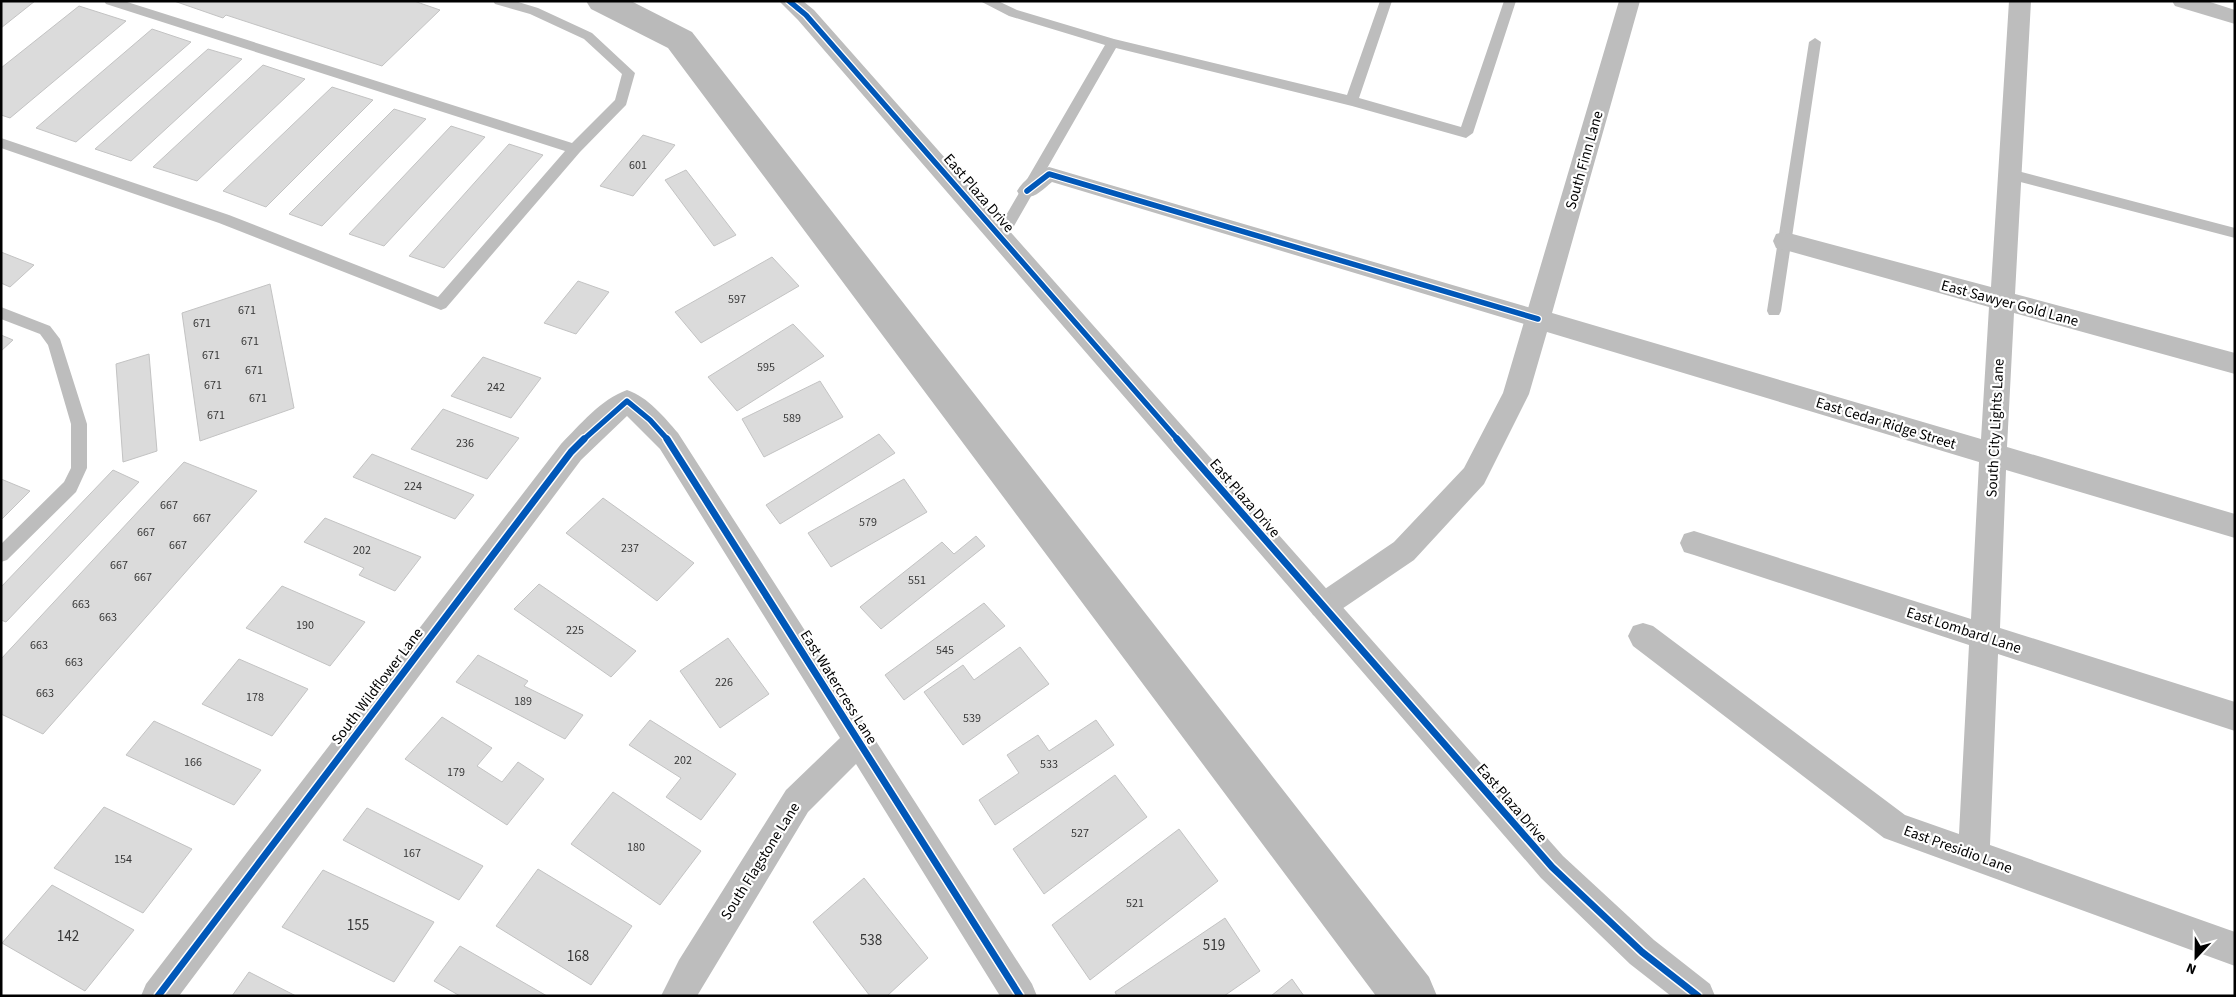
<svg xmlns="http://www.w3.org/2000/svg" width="2236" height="997" font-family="'Source Sans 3',sans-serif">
  <rect width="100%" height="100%" fill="#fff"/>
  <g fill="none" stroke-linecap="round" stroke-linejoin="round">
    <path fill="#bababa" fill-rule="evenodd" d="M586 1H631L692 32 1429 977 1437 996H1376L668 48 591 9Z"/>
  </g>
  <path fill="#dbdbdb" stroke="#c3c3c3" d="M1 1H35L1 28Z
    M174 1H414L440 10 382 66 226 15 223 18Z
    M79 6 126 21 10 118 1 115V68Z
    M152 29 191 42 76 142 36 128Z
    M208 49 242 59 131 161 95 149Z
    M263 65 305 79 197 181 153 167Z
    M332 87 373 100 266 207 223 191Z
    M394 109 426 119 322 226 289 214Z
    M451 126 485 137 384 246 349 234Z
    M643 135 675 145 633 196 600 186Z
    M509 144 543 155 444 268 409 256Z
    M686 170 736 235 714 246 665 180Z
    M1 252 34 265 10 287 1 283Z
    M772 257 799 286 701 343 675 312Z
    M578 281 609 292 576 334 544 323Z
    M270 284 294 408 200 441 182 313Z
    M793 324 824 356 737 411 708 377Z
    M1 335 13 340 1 351Z
    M149 354 157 451 123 462 116 364Z
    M483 357 541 378 511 418 451 396Z
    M820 381 843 417 764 457 742 419Z
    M443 409 519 438 487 479 411 449Z
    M879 434 895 453 780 524 766 505Z
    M372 454 474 495 455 519 353 477Z
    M184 462 257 491 43 734 1 714V659Z
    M113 470 139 482 6 622 1 620V587Z
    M1 479 30 491 1 520Z
    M904 479 927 512 831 567 808 533Z
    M603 498 694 563 657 601 566 533Z
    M325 518 421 557 395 591 359 575 364 568 304 542Z
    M976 536 985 546 881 629 860 607 942 542 954 554Z
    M539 584 636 651 611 677 514 609Z
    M282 586 365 622 330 666 246 628Z
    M984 603 1005 626 904 700 885 675Z
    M728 638 769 694 720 728 680 671Z
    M1020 647 1049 684 963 745 924 692 963 665 974 680Z
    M478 655 528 681 524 686 583 715 565 739 456 682Z
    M239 659 308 689 272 736 202 704Z
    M442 717 492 748 477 766 502 782 518 762 544 779 507 825 405 759Z
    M650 720 736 774 701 820 666 797 681 778 629 745Z
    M1096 720 1114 745 995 825 979 800 1019 773 1007 755 1038 735 1049 751Z
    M154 721 261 770 234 805 126 755Z
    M1115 775 1147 817 1044 894 1013 849Z
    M613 792 701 851 660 905 571 844Z
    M104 807 192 849 143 913 54 868Z
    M367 808 483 866 459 900 343 840Z
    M1179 829 1218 881 1090 980 1052 925Z
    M538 869 632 926 591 985 496 926Z
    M323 870 434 922 394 982 282 927Z
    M864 878 928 958 887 996H870L813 922Z
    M52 885 134 930 85 991 2 943Z
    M1225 918 1260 971 1224 996H1117L1115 992Z
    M460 946 547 996H460L434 981Z
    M249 972 296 996H232Z
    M1292 979 1304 996H1271Z"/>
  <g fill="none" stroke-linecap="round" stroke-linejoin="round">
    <path fill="#bdbdbd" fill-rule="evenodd" d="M104 1H124L572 143 615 100 622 74 584 39 530 14 495 4 493 1H515L538 8 592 33 635 73 626 105 580 152 446 308 441 310 219 223 1 148V138L229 215 438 297 565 151 106 4Z
      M980 1H998L1017 10 1114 39 1347 95 1380 1H1392L1359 98 1461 127 1504 1H1516L1473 133 1466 138 1352 106 1116 48 1006 240H996L994 236 1105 45 1009 16Z
      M1815 38 1821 42 1781 311 1779 315H1769L1767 311 1809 42Z
      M2010 169 2235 228V238L2005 178 2003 174 2005 170Z
      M1 307 50 326 60 339 87 424V468L76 492 7 560 1 562V544L64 482 71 468V424L48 345 40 334 1 319Z"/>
    <path fill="#bdbdbd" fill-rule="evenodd" d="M1049 167 1538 310 1546 313 1549 319 1546 325 1538 328 1052 182C1042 190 1033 201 1020 196L1017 191C1023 180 1038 170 1049 167Z"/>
    <path fill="#bdbdbd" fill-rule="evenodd" d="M1619 1H1640L1552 313 1981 439 1989 307 1785 250 1776 248 1773 241 1776 234 1785 232 1991 287 2009 1H2031L2015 294 2235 353V374L2014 313 2007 447 2235 514V538L2006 470 2000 628 2235 702V731L1998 654 1990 845 2235 932V966L1884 838 1633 646 1628 636 1633 626 1643 623 1653 626 1905 815 1959 834 1969 645 1694 555 1684 552 1680 543 1684 534 1694 531 1971 619 1979 462 1547 332 1529 394 1484 484 1414 560 1333 615 1323 619 1313 615 1309 606 1313 597 1394 542 1464 468 1503 393Z
      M2172 1H2207L2235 10V24L2175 6Z
      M627 390C648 397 664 417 678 433L1032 984 1037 996H1000L856 764 808 812 697 996H661L679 960 786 790 840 738 660 449 627 416 581 460 179 996H141L146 984 561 444C580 425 601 399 627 390Z"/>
    <path fill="#bdbdbd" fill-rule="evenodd" d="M779 1H803L814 10 1563 856 1654 940 1710 984 1715 996H1671L1630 964 1541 878 798 20Z"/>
    <defs>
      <path id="cycleway-far1" d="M789 1 806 15 1178 440
        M1027 191 1049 174 1538 319
        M583 440 627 401 650 420 668 440"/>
      <path id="cycleway" d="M667 439 1020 996
        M1177 439 1552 867 1642 952 1698 996
        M158 996 571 452 584 439"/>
    </defs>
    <use href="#cycleway-far1" stroke="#fff" stroke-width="8"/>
    <use href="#cycleway" stroke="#fff" stroke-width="10"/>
    <use href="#cycleway-far1" stroke="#0057b8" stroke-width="5.5"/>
    <use href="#cycleway" stroke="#0057b8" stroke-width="7"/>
  </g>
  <g text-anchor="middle" stroke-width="4.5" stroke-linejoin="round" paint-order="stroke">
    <g font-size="12" fill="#373737">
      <text x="638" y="169">601</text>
      <text x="737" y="303">597</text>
      <text x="247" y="314">671</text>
      <text x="202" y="327">671</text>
      <text x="250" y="345">671</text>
      <text x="211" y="359">671</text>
      <text x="766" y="371">595</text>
      <text x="254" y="374">671</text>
      <text x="213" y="389">671</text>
      <text x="496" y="391">242</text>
      <text x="258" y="402">671</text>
      <text x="216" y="419">671</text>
      <text x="792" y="422">589</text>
      <text x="465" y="447">236</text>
      <text x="413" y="490">224</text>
      <text x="169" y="509">667</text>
      <text x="202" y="522">667</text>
      <text x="868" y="526">579</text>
      <text x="146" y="536">667</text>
      <text x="178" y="549">667</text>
      <text x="630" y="552">237</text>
      <text x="362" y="554">202</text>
      <text x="119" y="569">667</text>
      <text x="143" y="581">667</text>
      <text x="917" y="584">551</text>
      <text x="81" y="608">663</text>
      <text x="108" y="621">663</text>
      <text x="305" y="629">190</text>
      <text x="575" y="634">225</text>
      <text x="39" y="649">663</text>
      <text x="945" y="654">545</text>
      <text x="74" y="666">663</text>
      <text x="724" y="686">226</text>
      <text x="45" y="697">663</text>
      <text x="255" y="701">178</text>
      <text x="523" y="705">189</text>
      <text x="972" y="722">539</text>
      <text x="683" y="764">202</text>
      <text x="193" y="766">166</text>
      <text x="1049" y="768">533</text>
      <text x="456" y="776">179</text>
      <text x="1080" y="837">527</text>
      <text x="636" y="851">180</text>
      <text x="412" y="857">167</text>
      <text x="123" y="863">154</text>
      <text x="1135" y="907">521</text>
    </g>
    <g font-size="15" fill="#000" stroke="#fff">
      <text transform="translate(1584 160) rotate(-74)" y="5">South Finn Lane</text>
      <text transform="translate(979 193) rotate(49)" y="5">East Plaza Drive</text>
      <text transform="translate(2010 303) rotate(15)" y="5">East Sawyer Gold Lane</text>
      <text transform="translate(1886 423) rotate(17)" y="5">East Cedar Ridge Street</text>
      <text transform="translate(1995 428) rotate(-87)" y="5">South City Lights Lane</text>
      <text transform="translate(1245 498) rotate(49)" y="5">East Plaza Drive</text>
      <text transform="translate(1964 630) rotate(18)" y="5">East Lombard Lane</text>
      <text transform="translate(377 686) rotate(-53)" y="5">South Wildflower Lane</text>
      <text transform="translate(839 687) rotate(58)" y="5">East Watercress Lane</text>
      <text transform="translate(1512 803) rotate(49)" y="5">East Plaza Drive</text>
      <text transform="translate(1958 849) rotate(20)" y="5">East Presidio Lane</text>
      <text transform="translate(760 861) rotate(-58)" y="5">South Flagstone Lane</text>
    </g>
    <g font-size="15" fill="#373737">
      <text x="358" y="930">155</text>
      <text x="68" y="941">142</text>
      <text x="871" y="945">538</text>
      <text x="1214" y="950">519</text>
      <text x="578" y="961">168</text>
    </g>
  </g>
  <rect width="2236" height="997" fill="none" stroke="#000000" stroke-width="5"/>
  <g transform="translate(2196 957) rotate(202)" stroke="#ffffff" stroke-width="4" paint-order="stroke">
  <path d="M0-4L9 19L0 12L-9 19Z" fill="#000000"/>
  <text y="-8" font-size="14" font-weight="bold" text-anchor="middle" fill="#000000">N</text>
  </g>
</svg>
